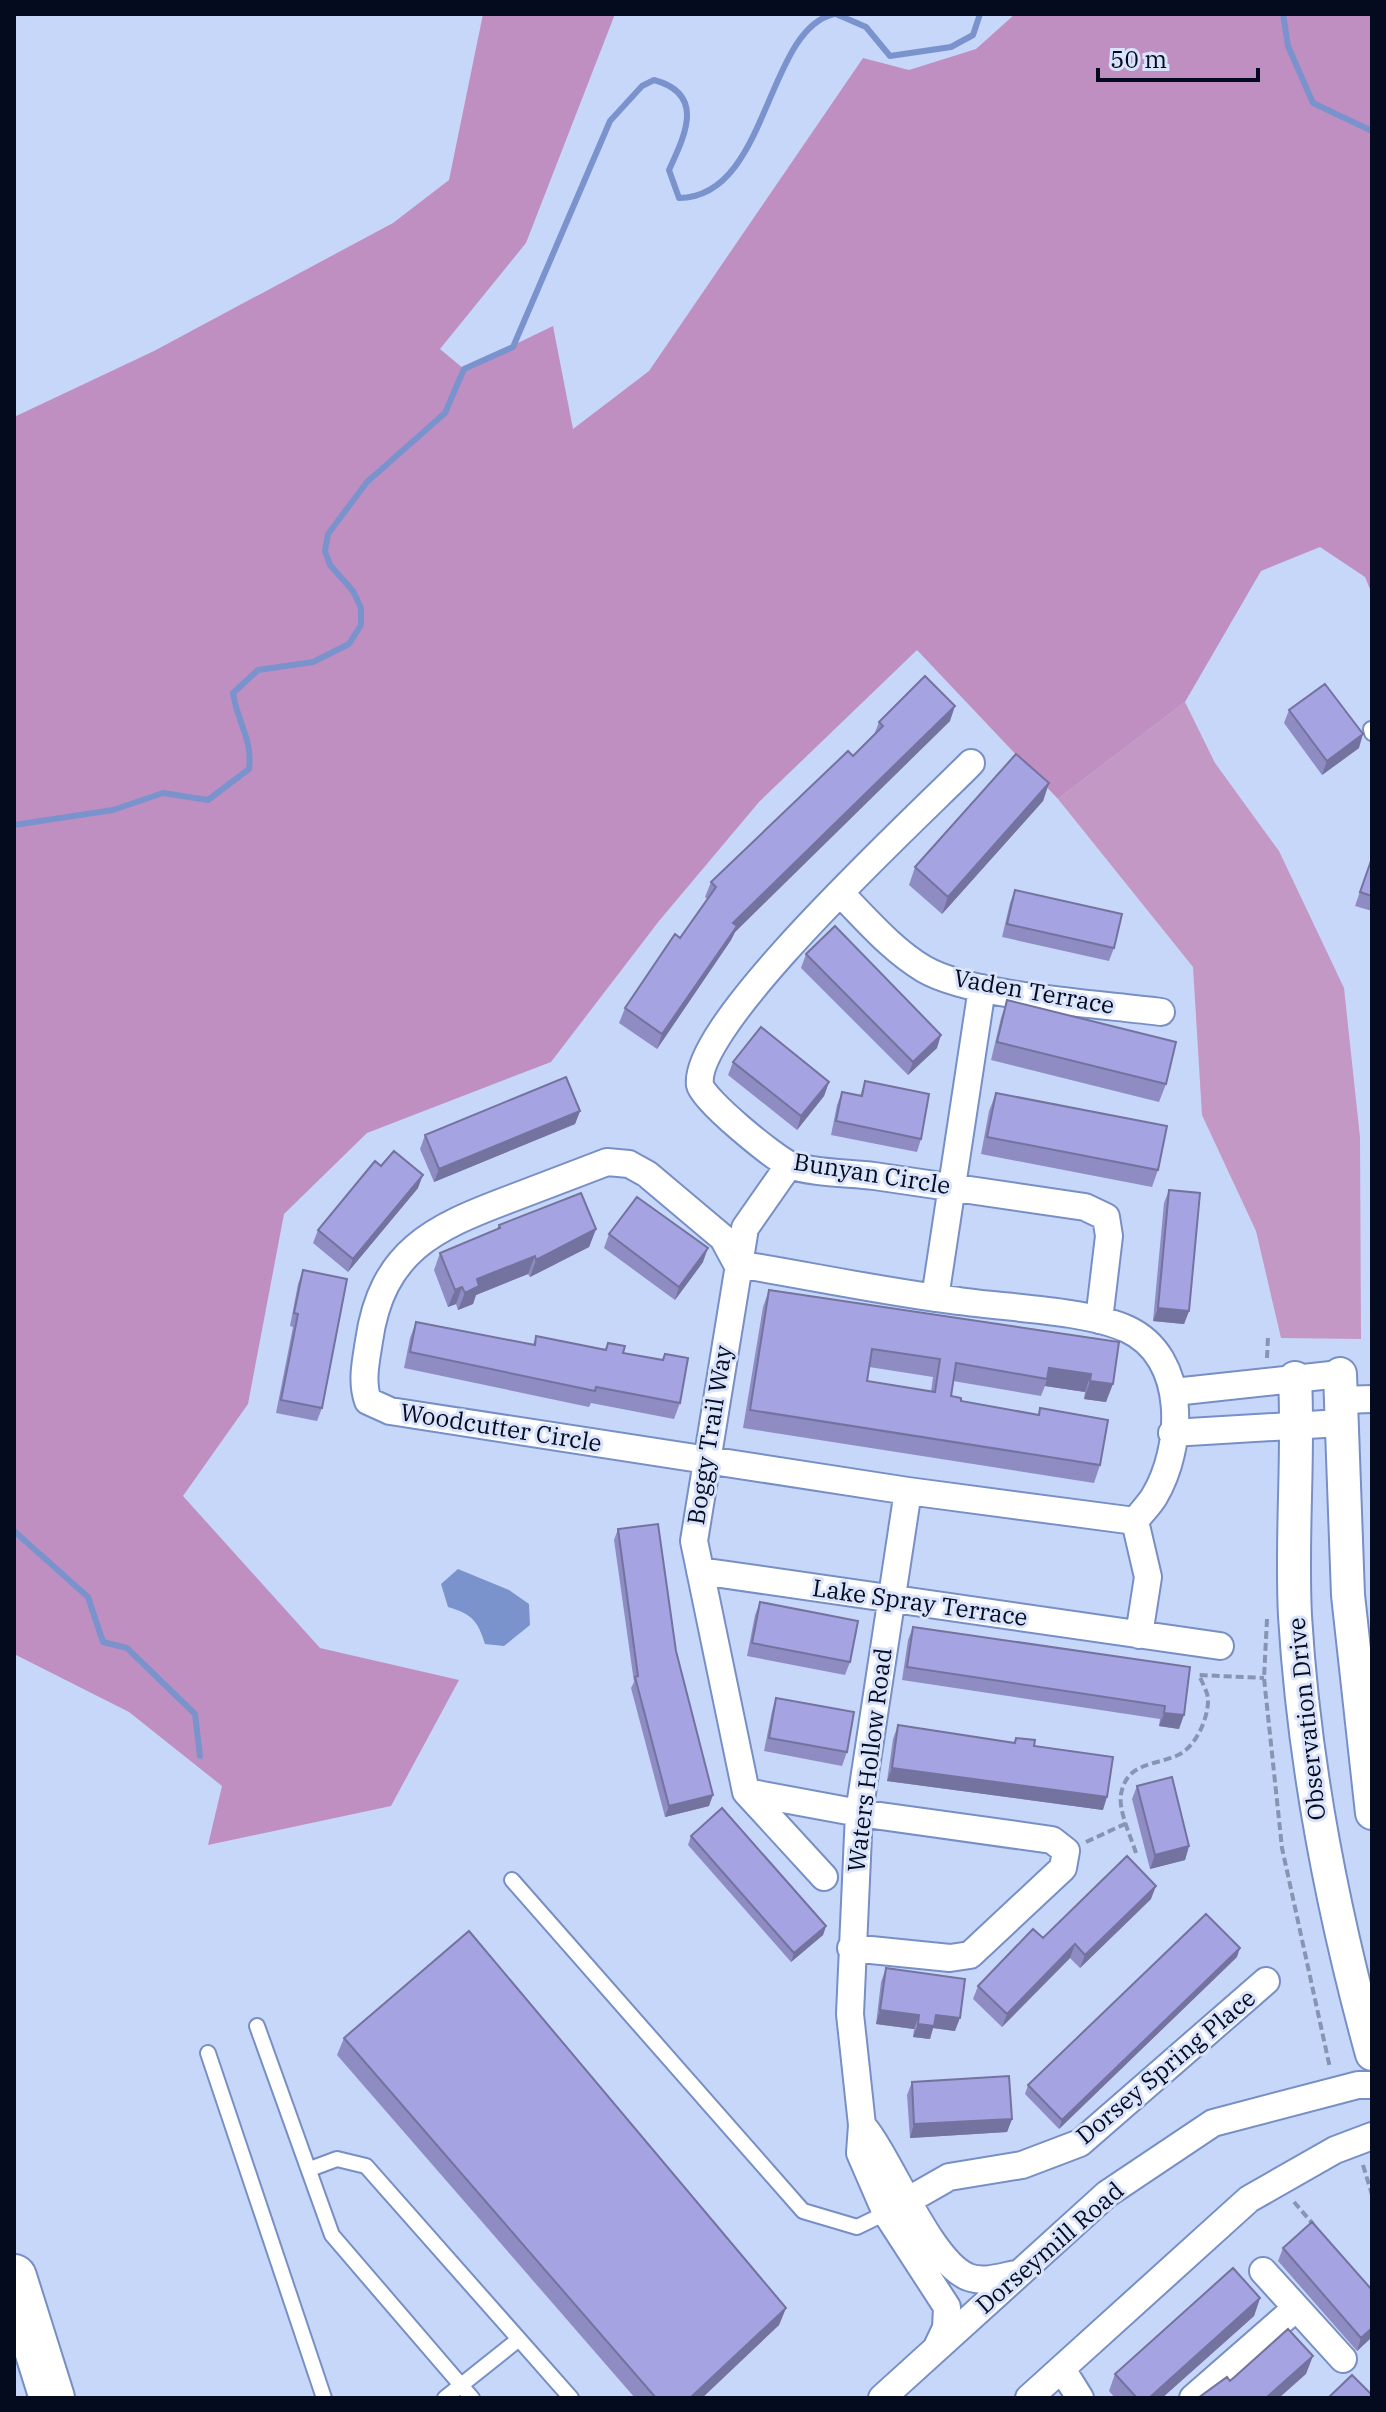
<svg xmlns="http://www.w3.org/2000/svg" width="1386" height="2412" font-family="'IBM Plex Serif',serif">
  <rect width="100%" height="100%" fill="#c7d7fa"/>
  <path fill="#c398c4" d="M1185 702 1215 763 1279 851 1344 988 1360 1137 1361 1339 1281 1338 1256 1231 1202 1115 1193 967 1058 799Z"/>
  <path fill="#c08fc2" d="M483 14H615L526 243 440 349 464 369 553 326 573 429 649 371 863 58 909 70 976 49 1015 14H1372V594L1365 577 1320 547 1261 571 1185 702 1058 799 917 650 759 802 659 921 551 1062 367 1133 284 1214 248 1404 183 1496 320 1648 459 1680 391 1806 208 1845 222 1786 129 1712 14 1654V417L154 351 393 223 449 180Z"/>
  <path fill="#7a93cd" d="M458 1569 509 1590 529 1604 530 1625 504 1646 485 1644C478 1621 472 1614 448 1607L441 1584Z"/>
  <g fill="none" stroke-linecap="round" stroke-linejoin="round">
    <path stroke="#7a93cd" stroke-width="6" d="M836 14 866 27 890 56 951 47 973 35 980 14
      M1283 14 1288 46 1313 103 1372 131
      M14 825 113 810 163 793 208 800 249 769C253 739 237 722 233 693L258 670 313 662 349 644 361 625V608L353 591 330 565 325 551 328 534 367 482 445 413 464 369 513 347 610 121 642 86 654 80C706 94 685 135 669 170L679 198C769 197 765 30 834 14
      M14 1531 88 1597 103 1642 127 1648 195 1714 200 1756"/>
    <defs>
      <path id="service" d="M1371 729 1372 733
        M512 1880 803 2211 857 2227 886 2213
        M257 2026 332 2235 472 2398
        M208 2053 324 2398
        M310 2169 337 2159 366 2166 571 2398
        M445 2398 519 2339"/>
      <path id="minor" d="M971 763C922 813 691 1024 700 1085 703 1100 774 1158 790 1165 810 1173 851 1173 874 1176 944 1186 1014 1197 1085 1207L1106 1217 1109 1236 1099 1320
        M841 894C867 920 892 950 924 969 972 997 1101 1004 1161 1012
        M607 1162 629 1164 647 1174 723 1238 737 1264C811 1276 885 1292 959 1301 1007 1308 1085 1310 1127 1329 1188 1357 1184 1447 1154 1497 1149 1505 1141 1513 1135 1521L908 1491 390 1411 368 1401C361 1381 366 1361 369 1341 382 1251 433 1228 510 1199 542 1187 575 1174 607 1162Z
        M789 1165 745 1228 694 1541 746 1792 824 1877
        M935 1298 982 988
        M1174 1392 1340 1374
        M1341 1400 1372 1399
        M1172 1433 1341 1423
        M908 1491 859 1813 850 2014 862 2125 860 2153 886 2213 947 2307 946 2328 937 2347
        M1135 1521 1148 1577 1139 1635
        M700 1571 1220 1646
        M746 1792 859 1813 1052 1840 1066 1851 1063 1868 970 1955 950 1958 851 1948
        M862 2125C891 2159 929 2261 968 2277 984 2283 1000 2277 1016 2274
        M886 2213 949 2177 1022 2165 1080 2143 1266 1981
        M1263 2271 1343 2359
        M1062 2369 1080 2398
        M882 2398 1107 2194 1213 2123 1358 2085H1372
        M1029 2398 1249 2199 1335 2150 1372 2136
        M1193 2398 1296 2308"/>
      <path id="tertiary" d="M1340 1374 1348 1595 1372 1813
        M1295 1378C1299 1457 1291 1537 1295 1616 1304 1766 1332 1909 1372 2054"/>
      <path id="motorway" d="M14 2277 52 2398"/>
    </defs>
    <use href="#service" stroke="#778fc5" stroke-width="18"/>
    <use href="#minor" stroke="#778fc5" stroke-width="30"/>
    <use href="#tertiary" stroke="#778fc5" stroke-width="36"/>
    <use href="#motorway" stroke="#778fc5" stroke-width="48"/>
    <path stroke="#8795b2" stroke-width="4" stroke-dasharray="8 4" stroke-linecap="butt" d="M1267 1358 1268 1337
      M1267 1619 1264 1678 1282 1848 1330 2068
      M1086 1842 1127 1823
      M1136 1853C1131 1837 1118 1810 1121 1794 1127 1762 1154 1766 1178 1755 1196 1747 1209 1717 1208 1698 1207 1691 1202 1682 1199 1675L1264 1678
      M1363 2165 1372 2195
      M1294 2202 1313 2224"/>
    <use href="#service" stroke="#fff" stroke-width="14"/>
    <use href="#minor" stroke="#fff" stroke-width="26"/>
    <use href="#tertiary" stroke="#fff" stroke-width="32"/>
    <use href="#motorway" stroke="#fff" stroke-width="44"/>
  </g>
  <path fill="#8e8cc2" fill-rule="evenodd" d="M1289 710 1359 748 1322 775 1284 723Z
    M950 721 735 932 731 940 657 1049 619 1023 625 1008 680 938 707 899 705 897 711 882 853 756 874 735 879 722Z
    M1049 783 1043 801 942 914 909 885 915 867Z
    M1372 857V911L1355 906Z
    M1015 890 1114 948 1109 961 1002 937 1010 903Z
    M806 954 937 1048 908 1075 801 968Z
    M1007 1000 1166 1084 1159 1102 991 1060 1001 1018Z
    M733 1062 829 1082 824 1096 797 1130 728 1075Z
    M865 1081 921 1139 917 1152 831 1135 837 1105 842 1092 860 1096Z
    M996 1093 1158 1170 1152 1187 981 1154 989 1111Z
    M580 1111 575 1124 434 1182 420 1149 425 1135Z
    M381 1166 418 1188 348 1272 313 1243 318 1230Z
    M1169 1190 1189 1311 1184 1324 1153 1321 1164 1203Z
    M499 1225 596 1229 589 1247 530 1277 528 1274 476 1295 473 1304 458 1310 456 1304 448 1307 434 1270 440 1253 497 1229Z
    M609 1234 703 1262 675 1300 604 1248Z
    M303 1270 322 1408 317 1421 276 1413 293 1327 290 1326 298 1284Z
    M769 1290 1119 1342 1106 1402 1084 1399 1085 1392 1045 1386 1041 1396 953 1381 951 1396 961 1401 1038 1415 1040 1408 1100 1465 1094 1483 743 1428 763 1307ZM869 1367 933 1377 931 1392 867 1381Z
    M416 1322 533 1345 536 1336 605 1349 608 1343 623 1353 662 1360 665 1354 680 1403 674 1419 591 1403 589 1407 404 1368 410 1338Z
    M618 1529 676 1651 709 1806 665 1817 631 1688 634 1682 614 1540Z
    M760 1602 850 1662 845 1675 747 1656 755 1615Z
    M913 1627 1190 1667 1179 1729 1159 1726 1160 1719 902 1680 908 1640Z
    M776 1698 847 1752 842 1766 764 1751 772 1711Z
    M898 1725 1014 1743 1016 1738 1034 1746 1103 1810 887 1781 893 1739Z
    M1137 1786 1189 1846 1185 1860 1150 1869 1132 1799Z
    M691 1836 826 1926 823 1935 791 1962 688 1845Z
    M1151 1899 1080 1968 1070 1958 1002 2027 973 1999 978 1986 1043 1938Z
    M1237 1957 1059 2129 1025 2094 1028 2085Z
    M886 1968 955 2031 933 2028 930 2039 913 2037 914 2029 876 2024 881 1982Z
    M344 2038 786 2308 779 2325 702 2398H635L337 2055Z
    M912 2082 1012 2119 1007 2132 910 2138 907 2095Z
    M1283 2248 1372 2337 1357 2351 1278 2261Z
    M1260 2298 1254 2316 1162 2398H1115L1109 2391 1115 2374Z"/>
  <path fill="#74729e" d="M955 706 950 721 735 932 731 940 657 1049 662 1034 733 923Z
    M1363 734 1359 748 1322 775 1327 761Z
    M1049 783 1043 801 942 914 948 897Z
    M941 1035 937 1048 908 1075 913 1062Z
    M829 1082 824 1096 797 1130 801 1116Z
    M580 1111 575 1124 434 1182 439 1169Z
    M423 1175 418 1188 348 1272 353 1259Z
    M596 1229 589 1247 530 1277 536 1260Z
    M708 1248 703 1262 675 1300 679 1287Z
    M535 1256 528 1274 476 1295 473 1304 458 1310 465 1293 477 1279Z
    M462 1287 456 1304 448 1307 455 1290Z
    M1158 1308 1189 1311 1184 1324 1153 1321Z
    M1049 1368 1091 1374 1085 1392 1045 1386 1047 1379Z
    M1090 1381 1113 1384 1106 1402 1084 1399Z
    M1164 1713 1184 1715 1179 1729 1159 1726Z
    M892 1768 1107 1797 1103 1810 887 1781Z
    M713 1795 709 1806 665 1817 669 1806Z
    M1189 1846 1185 1860 1150 1869 1155 1855Z
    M1156 1886 1151 1899 1080 1968 1085 1955Z
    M826 1926 823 1935 791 1962 794 1953Z
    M1075 1944 1070 1958 1002 2027 1007 2014Z
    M1240 1948 1237 1957 1059 2129 1062 2120Z
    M880 2010 919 2015 914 2029 876 2024Z
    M936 2015 960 2018 955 2031 933 2028 930 2039 913 2037 918 2024Z
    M1012 2119 1007 2132 910 2138 914 2124Z
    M1260 2298 1254 2316 1162 2398H1149Z
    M786 2308 779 2325 702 2398H690Z
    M1372 2328V2337L1357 2351 1361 2338Z
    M1313 2356 1306 2374 1279 2398H1266Z"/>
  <path fill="#a5a3e2" stroke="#74729e" stroke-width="2" fill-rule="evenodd" d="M925 676 955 706 733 923 737 926 662 1034 625 1008 675 934 680 938 716 887 711 882 848 751 853 756 883 726 879 722Z
    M1325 684 1363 734 1327 761 1289 710Z
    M1016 754 1049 783 948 897 915 867Z
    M1372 858V896L1360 892Z
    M1015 890 1122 914 1114 948 1007 924Z
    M835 926 941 1035 913 1062 806 954Z
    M1007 1000 1176 1042 1166 1084 997 1042Z
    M761 1027 829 1082 801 1116 733 1062Z
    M566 1077 580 1111 439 1169 425 1135Z
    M865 1081 929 1094 921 1139 836 1121 842 1092 862 1096Z
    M996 1093 1167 1126 1158 1170 987 1137Z
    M394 1151 423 1175 353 1259 318 1230 375 1161 381 1166Z
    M1169 1190 1200 1193 1189 1311 1158 1308Z
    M581 1193 596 1229 536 1260 535 1256 477 1279 479 1286 465 1293 462 1287 455 1290 440 1253 500 1228 499 1225Z
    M637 1197 708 1248 679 1287 609 1234Z
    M303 1270 347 1279 322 1408 281 1400 298 1314 294 1313Z
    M769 1290 1119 1342 1113 1384 1090 1381 1091 1374 1049 1368 1047 1379 956 1363 951 1396 961 1398V1401L1039 1415 1040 1408 1108 1420 1100 1465 750 1410ZM872 1349 940 1359 935 1392 867 1381Z
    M416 1322 535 1345 536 1336 606 1350 608 1343 625 1346 623 1353 663 1360 665 1354 688 1358 680 1403 596 1387 595 1391 410 1352Z
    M658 1524 676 1651 713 1795 669 1806 635 1677 638 1676 618 1529Z
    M760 1602 858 1621 850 1662 752 1643Z
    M913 1627 1190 1667 1184 1715 1164 1713 1165 1706 907 1667Z
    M776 1698 854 1712 847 1752 769 1738Z
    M898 1725 1015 1743 1016 1738 1035 1740 1034 1746 1113 1757 1107 1797 892 1768Z
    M1172 1777 1189 1846 1155 1855 1137 1786Z
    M722 1808 826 1926 794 1953 691 1836Z
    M1127 1856 1156 1886 1085 1955 1075 1944 1007 2014 978 1986 1033 1929 1043 1938Z
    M1206 1914 1240 1948 1062 2120 1028 2085Z
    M469 1931 786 2308 690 2398H656L344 2038Z
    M886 1968 965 1979 960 2018 936 2015 934 2026 918 2024 919 2015 880 2010Z
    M1009 2076 1012 2119 914 2124 912 2082Z
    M1312 2222 1372 2290V2328L1361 2338 1283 2248Z
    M1233 2268 1260 2298 1149 2398H1137L1115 2374Z
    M1288 2329 1313 2356 1266 2398H1198L1227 2377 1230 2381Z
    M1352 2375 1372 2395V2398H1328Z"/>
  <g text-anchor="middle" stroke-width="6" stroke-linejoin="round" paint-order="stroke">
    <g font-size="24" fill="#040b1e" stroke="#d9e4fc">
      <text transform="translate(1034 992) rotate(10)" y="8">Vaden Terrace</text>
      <text transform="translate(872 1174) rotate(9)" y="8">Bunyan Circle</text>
      <text transform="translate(501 1428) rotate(9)" y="8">Woodcutter Circle</text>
      <text transform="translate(710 1435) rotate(-81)" y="8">Boggy Trail Way</text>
      <text transform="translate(920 1603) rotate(8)" y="8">Lake Spray Terrace</text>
      <text transform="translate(1307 1719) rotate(-96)" y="8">Observation Drive</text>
      <text transform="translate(870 1760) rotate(-83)" y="8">Waters Hollow Road</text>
      <text transform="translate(1166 2067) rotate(-40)" y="8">Dorsey Spring Place</text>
      <text transform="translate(1050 2248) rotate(-41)" y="8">Dorseymill Road</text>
    </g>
  </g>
  <rect width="1386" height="2412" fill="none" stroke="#040b1e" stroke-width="32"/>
  <path d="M1098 68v12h160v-12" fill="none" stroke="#040b1e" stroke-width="4"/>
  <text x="1110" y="68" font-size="24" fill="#040b1e" stroke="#d9e4fc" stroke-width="6" paint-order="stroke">50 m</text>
</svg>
